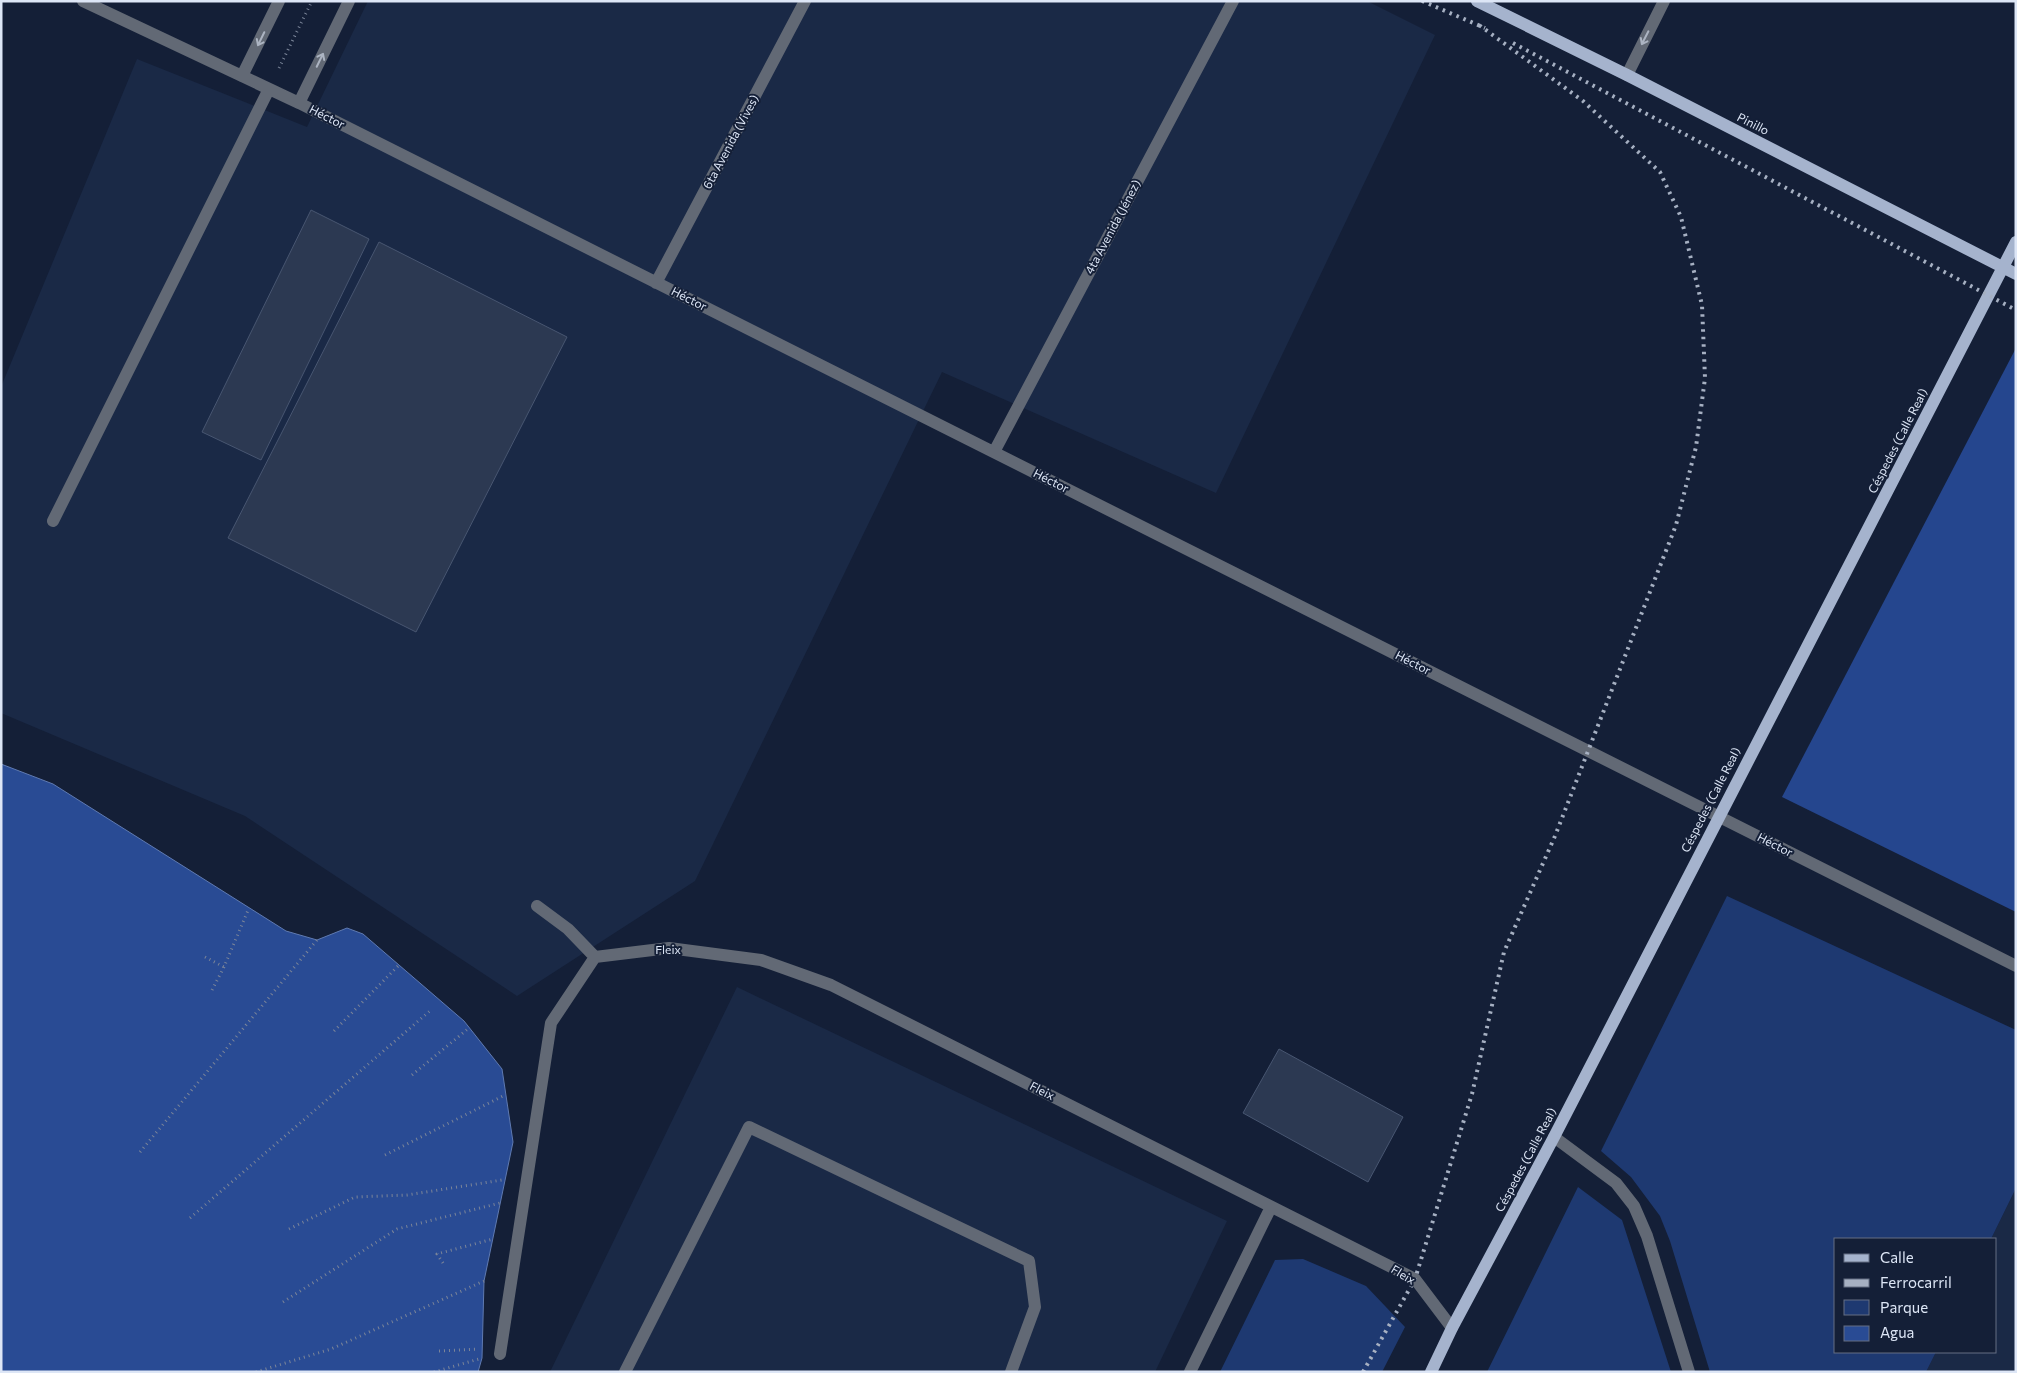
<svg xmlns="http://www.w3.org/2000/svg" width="2017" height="1373" font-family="Commissioner,sans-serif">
  <rect width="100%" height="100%" fill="#141f37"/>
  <path fill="#1a2946" d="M368 1H1367L1435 35 1216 493 942 372 695 881 517 996 245 816 1 713V387L137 59 307 127Z
    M737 987 1227 1221 1155 1372H550Z
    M2016 1188V1372H1926L1936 1352H1996V1239H1991Z"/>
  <path fill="#1e3971" d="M1727 896 2016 1030V1188L1991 1239H1836V1352H1936L1926 1372H1710L1670 1241 1660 1216 1631 1177 1601 1151Z
    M1578 1187 1622 1220 1671 1372H1487Z
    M1303 1259 1366 1286 1405 1327 1382 1372H1220L1275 1260Z"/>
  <path fill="#25468e" d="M2016 348V912L1782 797Z"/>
  <path fill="#294b94" stroke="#5f7ab1" d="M1 764 53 784 286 931 317 940 347 928 363 934 464 1021 502 1069 513 1142 484 1281 482 1358 478 1372H1Z"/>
  <path fill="#2c3952" stroke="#485671" d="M311 210 369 239 261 460 202 432Z
    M379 242 567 337 416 632 228 538Z
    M1279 1049 1403 1117 1368 1182 1243 1113Z"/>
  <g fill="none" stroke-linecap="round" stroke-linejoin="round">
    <path stroke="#7b8599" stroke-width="3" stroke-dasharray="1 4" stroke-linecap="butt" d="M279 68 312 1
      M205 957 224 967
      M212 990 224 967 249 908
      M334 1031 399 965
      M412 1075 469 1028
      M140 1152 317 940
      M385 1155 505 1095
      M190 1218 431 1010
      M289 1229 355 1197 407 1195 502 1180
      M443 1263 437 1254 493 1239
      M283 1302 397 1229 500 1203
      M439 1351 478 1349
      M256 1372 331 1349 484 1281
      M434 1372 479 1359"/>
    <path stroke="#626975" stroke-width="12" d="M83 1 299 103 2016 966
      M1627 75 1664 1
      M242 76 279 1
      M299 103 349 1
      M656 283 805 1
      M994 452 1233 1
      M53 521 269 89
      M595 957 669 948 761 960 831 985 1415 1279 1452 1328
      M1554 1137 1616 1183 1634 1206 1647 1236 1689 1372
      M500 1354 551 1023 595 957 568 929 537 906
      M625 1372 749 1127 1029 1261 1035 1307 1011 1372
      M1190 1372 1271 1207"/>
    <path stroke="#a5b3cd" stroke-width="12" d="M1477 1 1627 75 2016 274
      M1431 1372 1452 1328 1554 1137 2016 242"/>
    <path stroke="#a6b0c2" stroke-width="4" stroke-dasharray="2.5 5" stroke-linecap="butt" d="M1422 1 1485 28
      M1513 43 2016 310
      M1363 1372 1415 1279 1472 1094 1504 952 1555 836 1676 525 1696 447 1705 378 1702 305 1681 217 1660 172 1583 101 1479 25"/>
  </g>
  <defs><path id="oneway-shaft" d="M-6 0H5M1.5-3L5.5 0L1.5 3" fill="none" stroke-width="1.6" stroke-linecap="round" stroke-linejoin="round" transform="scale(1.25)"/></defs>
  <g stroke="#acb4c2">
    <use href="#oneway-shaft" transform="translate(1645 38) rotate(117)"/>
    <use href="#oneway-shaft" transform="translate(261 39) rotate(116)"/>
    <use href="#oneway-shaft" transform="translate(320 60) rotate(-64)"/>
  </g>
  <g text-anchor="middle" stroke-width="4" stroke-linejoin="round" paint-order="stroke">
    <g font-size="12" fill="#dde6f6" stroke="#141f37">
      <text transform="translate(327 117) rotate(27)" y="4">Héctor</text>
      <text transform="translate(1753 124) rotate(27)" y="4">Pinillo</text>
      <text transform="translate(731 142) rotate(-62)" y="4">6ta Avenida (Vives)</text>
      <text transform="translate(1113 227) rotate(-62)" y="4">4ta Avenida (Jénez)</text>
      <text transform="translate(689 299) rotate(27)" y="4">Héctor</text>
      <text transform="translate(1898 441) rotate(-63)" y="4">Céspedes (Calle Real)</text>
      <text transform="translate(1051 481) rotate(27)" y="4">Héctor</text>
      <text transform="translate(1413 663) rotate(27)" y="4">Héctor</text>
      <text transform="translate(1711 800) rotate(-63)" y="4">Céspedes (Calle Real)</text>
      <text transform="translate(1775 845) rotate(27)" y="4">Héctor</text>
      <text x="668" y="954">Fleix</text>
      <text transform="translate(1042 1091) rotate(27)" y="4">Fleix</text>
      <text transform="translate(1526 1160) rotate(-62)" y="4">Céspedes (Calle Real)</text>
      <text transform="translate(1403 1275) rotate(31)" y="4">Fleix</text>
    </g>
  </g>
  <rect width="2017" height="1373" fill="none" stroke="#dde6f6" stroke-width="5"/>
  <rect x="1834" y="1238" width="162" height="115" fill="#141f37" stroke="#646f83"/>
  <rect x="1844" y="1254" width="25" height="8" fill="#a5b3cd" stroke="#646f83"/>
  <text x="1880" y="1263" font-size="15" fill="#dde6f6">Calle</text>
  <rect x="1844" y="1279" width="25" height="8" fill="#a6b0c2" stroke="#646f83"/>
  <text x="1880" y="1288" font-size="15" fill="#dde6f6">Ferrocarril</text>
  <rect x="1844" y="1300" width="25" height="15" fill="#1e3971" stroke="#646f83"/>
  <text x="1880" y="1313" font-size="15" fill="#dde6f6">Parque</text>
  <rect x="1844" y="1326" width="25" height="15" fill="#294b94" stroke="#646f83"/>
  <text x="1880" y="1338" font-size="15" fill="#dde6f6">Agua</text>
</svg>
